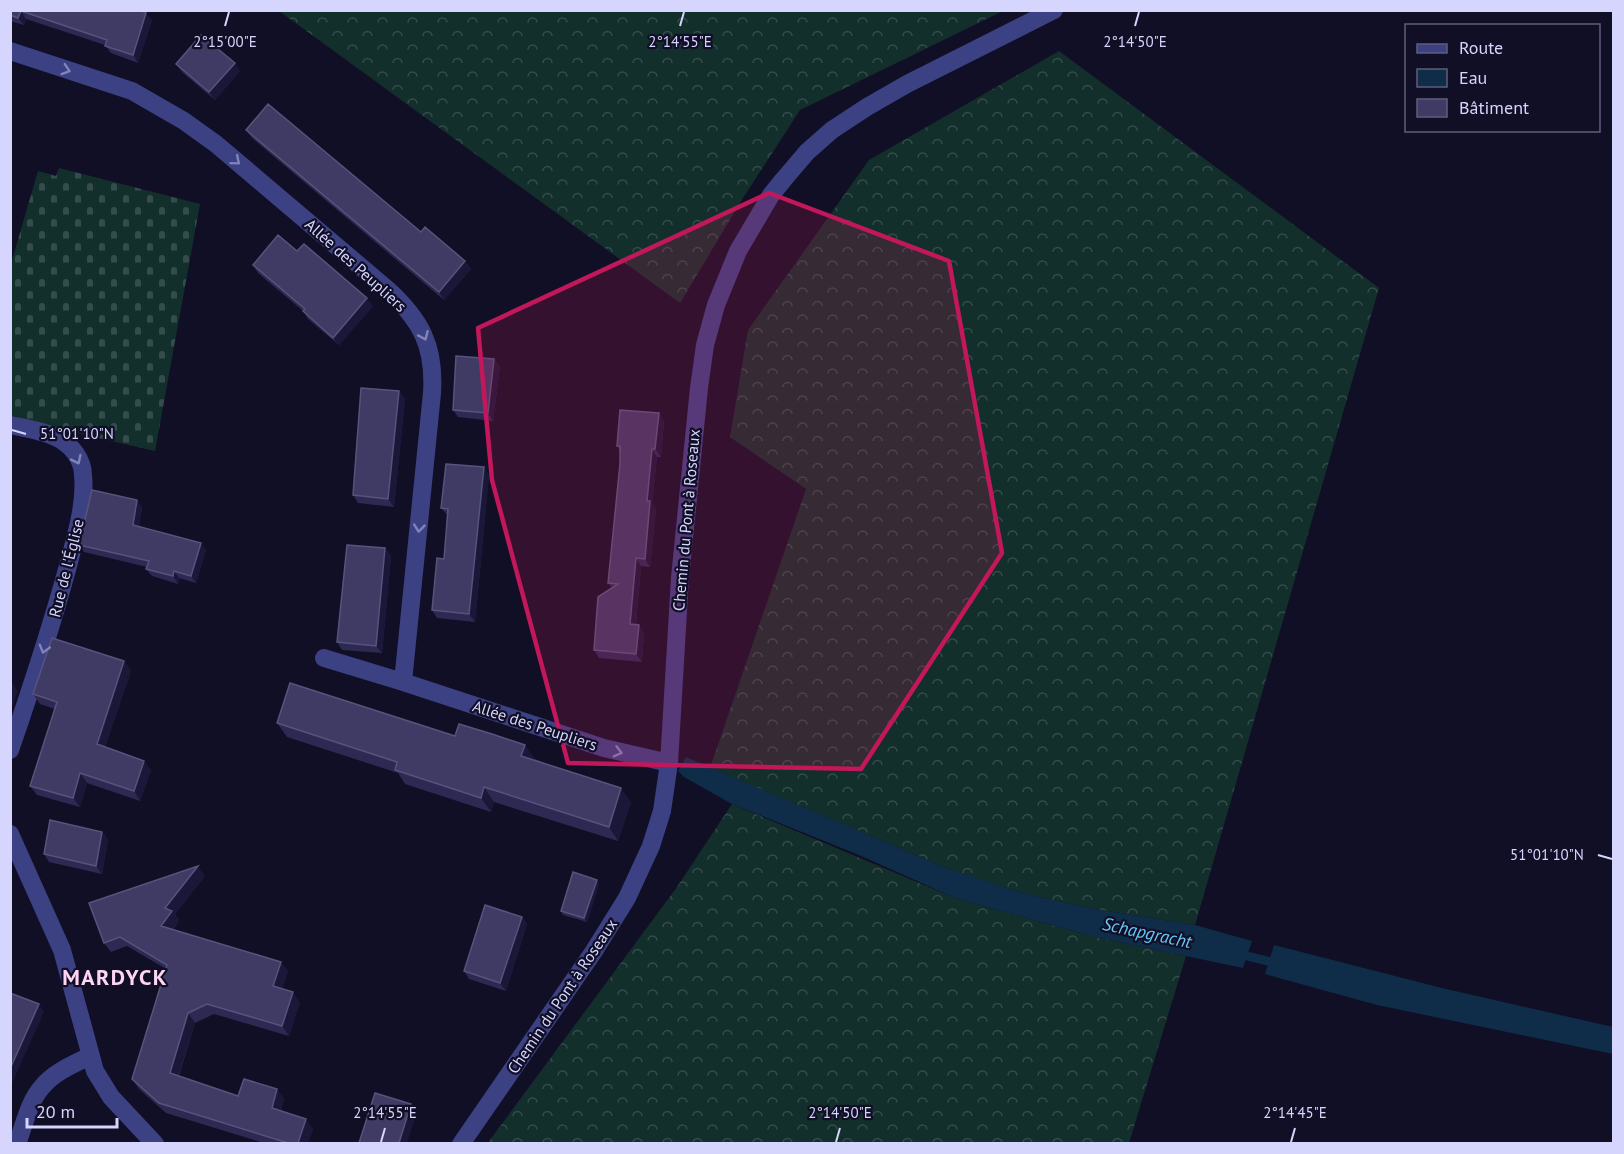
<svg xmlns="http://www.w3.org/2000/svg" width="1624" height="1154" font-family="'PT Sans',sans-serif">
  <defs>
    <pattern id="forest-crowns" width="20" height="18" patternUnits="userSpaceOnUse" patternTransform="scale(1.5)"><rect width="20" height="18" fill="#132f2b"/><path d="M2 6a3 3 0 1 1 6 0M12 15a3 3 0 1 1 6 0" fill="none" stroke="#344c4b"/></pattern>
    <pattern id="cemetery-stones" width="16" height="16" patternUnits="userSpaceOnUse" patternTransform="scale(1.5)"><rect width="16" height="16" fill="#132f2b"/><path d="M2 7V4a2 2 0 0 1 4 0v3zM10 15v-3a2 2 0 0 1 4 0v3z" fill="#344c4b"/></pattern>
  </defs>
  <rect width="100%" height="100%" fill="#110f25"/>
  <path fill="url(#forest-crowns)" d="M279 11H1003L800 110 743 198 680 303Z
    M1059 51 1379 288 1195 925 1089 908 1022 893 984 881 944 867 710 768 806 489 730 437 748 330 869 160Z
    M732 804 955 898 1095 937 1186 956 1129 1143 487 1144 677 887Z"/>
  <path fill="url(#cemetery-stones)" d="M59 168 200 204 155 451 11 418 10 267 38 171 56 176Z"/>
  <path fill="#0f2c49" d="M686 757 944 867 1022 893 1089 908 1195 925 1252 941 1243 968 1095 937 955 898 859 855 732 804 684 777 678 771Z
    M1274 945 1442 988 1613 1027V1054L1377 1005 1265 974Z"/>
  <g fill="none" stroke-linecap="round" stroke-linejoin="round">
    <path stroke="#0f2c49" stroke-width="9" d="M1235 953 1280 964"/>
    <path stroke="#3c4183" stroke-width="18" d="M10 51 132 91 184 121 216 144 387 289C421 320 435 346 432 393L403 682
      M10 425C33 430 62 433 76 454 80 460 83 468 83 475 86 505 75 538 68 566 51 628 31 689 10 750
      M324 658 403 682 604 748 669 763
      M10 834 62 950 95 1071 111 1097 155 1144
      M17 1144C24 1126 29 1101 42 1087 54 1072 74 1064 90 1056
      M461 1144 594 951 627 898 651 846 662 811 669 763 680 578 699 388 705 345 716 305 738 251 771 195 784 179 807 152 832 130 867 107 907 84 1054 10"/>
  </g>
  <path fill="#2d2952" d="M10 10 152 20 138 63 111 53 105 45 26 19 24 25 10 21Z
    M176 64 240 71 215 100 182 72Z
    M246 130 421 232 465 261 471 269 444 300 252 138Z
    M297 251 373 306 339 345 308 319 303 311 258 273 253 265Z
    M494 359 500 367 493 421 458 417 453 410Z
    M399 391 405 399 394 507 358 503 353 495Z
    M659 413 664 421 661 457H657L652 504 656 509 650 567 641 566 636 625H639L644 633 642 662 599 658 594 650 612 588 608 583 620 464V451L617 446Z
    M489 475 475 622 437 618 432 610 444 559 448 516 441 508Z
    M137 500 142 508 139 526 206 550 196 583 179 578 178 584 152 576 146 569 147 567 84 552 79 545Z
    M385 548 391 556 382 653 342 650 337 642Z
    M124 661 131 671 105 747 151 770 140 801 87 783 80 807 37 795 30 786 55 709 40 704 33 694Z
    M277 723 455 736 535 759 631 802 618 841 494 802 491 812 405 784 398 773 287 737Z
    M102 832 108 840 102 874 49 862 44 854Z
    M205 876 175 914 179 920 173 930 288 971 282 989 300 1002 289 1036 214 1014 195 1023 179 1076 238 1096 277 1089 284 1099 281 1111 313 1129 308 1143H264L166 1113 139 1089 132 1079 166 969 127 946 111 952 104 943Z
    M599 884 587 922 563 915 561 911Z
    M522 917 527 924 506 991 469 979 464 971Z"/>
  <path fill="#1a1738" d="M21 11 26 19 24 25 18 18Z
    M146 13 152 20 138 63 133 55Z
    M235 63 240 71 215 100 209 92Z
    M465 261 471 269 444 300 439 292Z
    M367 298 373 306 339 345 333 338Z
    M494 359 500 367 493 421 488 413Z
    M399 391 405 399 394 507 388 499Z
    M659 413 664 421 661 457 655 449Z
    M652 449 657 457 652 504 656 509 650 567 645 559 647 501Z
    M484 467 489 475 475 622 469 614Z
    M137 500 142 508 138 532 133 525Z
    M201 543 206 550 196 583 191 576Z
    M385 548 391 556 382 653 376 646Z
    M636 558 641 566 635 632 630 624Z
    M174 571 179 578 178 584 173 576Z
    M639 625 644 633 642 662 636 654Z
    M124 661 131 671 103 754 97 744Z
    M11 681 18 691 10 712V682Z
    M525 745 535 759 531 770 521 756Z
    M144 761 151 770 140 801 134 791Z
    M80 773 87 783 80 807 73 798Z
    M484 787 494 802 491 812 481 798Z
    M621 788 631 802 618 841 609 827Z
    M102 832 108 840 102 874 96 866Z
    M198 866 205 876 175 914 179 920 168 936 161 926 165 908Z
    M597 880 599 884 587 922 584 918Z
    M522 917 527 924 506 991 500 983Z
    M281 962 288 971 280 996 273 986Z
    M293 992 300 1002 289 1036 282 1026Z
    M39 1004 44 1012 10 1088V1069Z
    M188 1013 195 1023 176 1083 170 1073Z
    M277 1089 284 1099 279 1118 272 1108Z
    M411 1104 417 1112 407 1143H399Z
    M306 1119 313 1129 308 1143H298Z"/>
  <path fill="#3f3b64" stroke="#56547c" stroke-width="1.5" d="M10 10H140L146 13 133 55 105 46 107 40 21 11 18 18 10 15Z
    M201 35 235 63 209 92 176 64Z
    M268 104 421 232 425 227 465 261 439 292 246 130Z
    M278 235 297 251 304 244 367 298 333 338 303 311 305 309 253 265Z
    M456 356 494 359 488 413 453 410Z
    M361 388 399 391 388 499 353 495Z
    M620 410 659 413 655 449H652L647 501H650L645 559 636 558 630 624 639 625 636 654 594 650 598 597 618 584 608 583 620 464V446H617Z
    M446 464 484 467 469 614 432 610 437 558 444 559 448 509 441 508Z
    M92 490 137 500 133 525 201 543 191 576 174 571 173 576 146 569 149 561 79 545Z
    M347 545 385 548 376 646 337 642Z
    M52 638 124 661 97 744 144 761 134 791 80 773 73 798 30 786 57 702 33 694Z
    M290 683 455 736 459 724 492 734 525 745 521 756 621 788 609 827 484 787 481 798 395 770 397 762 277 723Z
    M50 820 102 832 96 866 44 854Z
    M198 866 165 908 172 911 161 926 281 962 273 986 293 992 282 1026 207 1004 188 1013 170 1073 238 1096 244 1079 277 1089 272 1108 306 1119 298 1143H288L159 1103 132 1079 167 965 120 937 104 943 89 903Z
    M573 872 597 880 584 918 561 911Z
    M485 905 522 917 500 983 464 971Z
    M10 993 39 1004 10 1069Z
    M375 1093 411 1104 399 1143H359Z"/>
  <defs><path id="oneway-chevron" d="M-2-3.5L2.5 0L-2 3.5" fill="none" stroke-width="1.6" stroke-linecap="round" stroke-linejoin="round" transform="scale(1.5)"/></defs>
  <g stroke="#8184ba">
    <use href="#oneway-chevron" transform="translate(66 70) rotate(18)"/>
    <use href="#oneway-chevron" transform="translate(236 161) rotate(40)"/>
    <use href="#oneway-chevron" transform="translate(424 336) rotate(66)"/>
    <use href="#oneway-chevron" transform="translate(77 460) rotate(64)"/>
    <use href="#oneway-chevron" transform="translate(419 528) rotate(96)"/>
    <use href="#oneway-chevron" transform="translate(44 649) rotate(106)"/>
    <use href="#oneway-chevron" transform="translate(618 752) rotate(15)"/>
  </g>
  <path fill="#c2185b" fill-opacity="0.2" stroke="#c2185b" stroke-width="4.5" stroke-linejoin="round" d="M769 193 949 261 1002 553 861 769 568 763 492 480 478 328Z"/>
  <path fill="none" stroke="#d5d5fe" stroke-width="2" d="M225 26 229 12M680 26 684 12M1135 26 1139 12M12 430 26 434M1598 855 1612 859M381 1142 385 1128M836 1142 840 1128M1291 1142 1295 1128"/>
  <g text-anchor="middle" stroke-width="4.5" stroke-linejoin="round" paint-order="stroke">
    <g font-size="16" fill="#d5d5fe" stroke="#110f25">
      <text transform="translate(356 265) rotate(42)" y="6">Allée des Peupliers</text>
      <text transform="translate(686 520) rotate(-85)" y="6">Chemin du Pont à Roseaux</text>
      <text transform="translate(66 568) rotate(-76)" y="6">Rue de l'Église</text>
      <text transform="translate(535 725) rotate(18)" y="6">Allée des Peupliers</text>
      <text transform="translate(562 996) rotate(-56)" y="6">Chemin du Pont à Roseaux</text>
    </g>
    <g font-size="18" font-style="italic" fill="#65c7fb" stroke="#110f25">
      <text transform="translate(1147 933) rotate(12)" y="6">Schapgracht</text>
    </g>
    <g font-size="22" font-weight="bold" letter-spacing="1.5" fill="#fed6f4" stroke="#110f25">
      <text x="115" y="985">MARDYCK</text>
    </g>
  </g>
  <g font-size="15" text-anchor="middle" fill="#d5d5fe" stroke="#110f25" stroke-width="4.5" stroke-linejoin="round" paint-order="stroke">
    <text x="225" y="47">2°15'00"E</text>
    <text x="680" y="47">2°14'55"E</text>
    <text x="1135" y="47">2°14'50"E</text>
    <text x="77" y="439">51°01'10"N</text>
    <text x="1547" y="860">51°01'10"N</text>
    <text x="385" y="1118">2°14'55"E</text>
    <text x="840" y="1118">2°14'50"E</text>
    <text x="1295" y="1118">2°14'45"E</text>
  </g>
  <rect width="1624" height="1154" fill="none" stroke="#d5d5fe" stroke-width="24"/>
  <rect x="1405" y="24" width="195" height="108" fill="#110f25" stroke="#5f5e7c" stroke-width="1.5"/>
  <rect x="1417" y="44" width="30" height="9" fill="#3c4183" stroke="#5f5e7c" stroke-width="1.5"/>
  <text x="1459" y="54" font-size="18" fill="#d5d5fe">Route</text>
  <rect x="1417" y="69" width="30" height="18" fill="#0f2c49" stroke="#5f5e7c" stroke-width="1.5"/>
  <text x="1459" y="84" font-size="18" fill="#d5d5fe">Eau</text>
  <rect x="1417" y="99" width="30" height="18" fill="#3f3b64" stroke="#5f5e7c" stroke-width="1.5"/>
  <text x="1459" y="114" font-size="18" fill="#d5d5fe">Bâtiment</text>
  <path d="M27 1118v9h90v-9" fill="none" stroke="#d5d5fe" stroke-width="3"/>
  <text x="36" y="1118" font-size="18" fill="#d5d5fe" stroke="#110f25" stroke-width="4.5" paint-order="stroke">20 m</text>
</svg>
